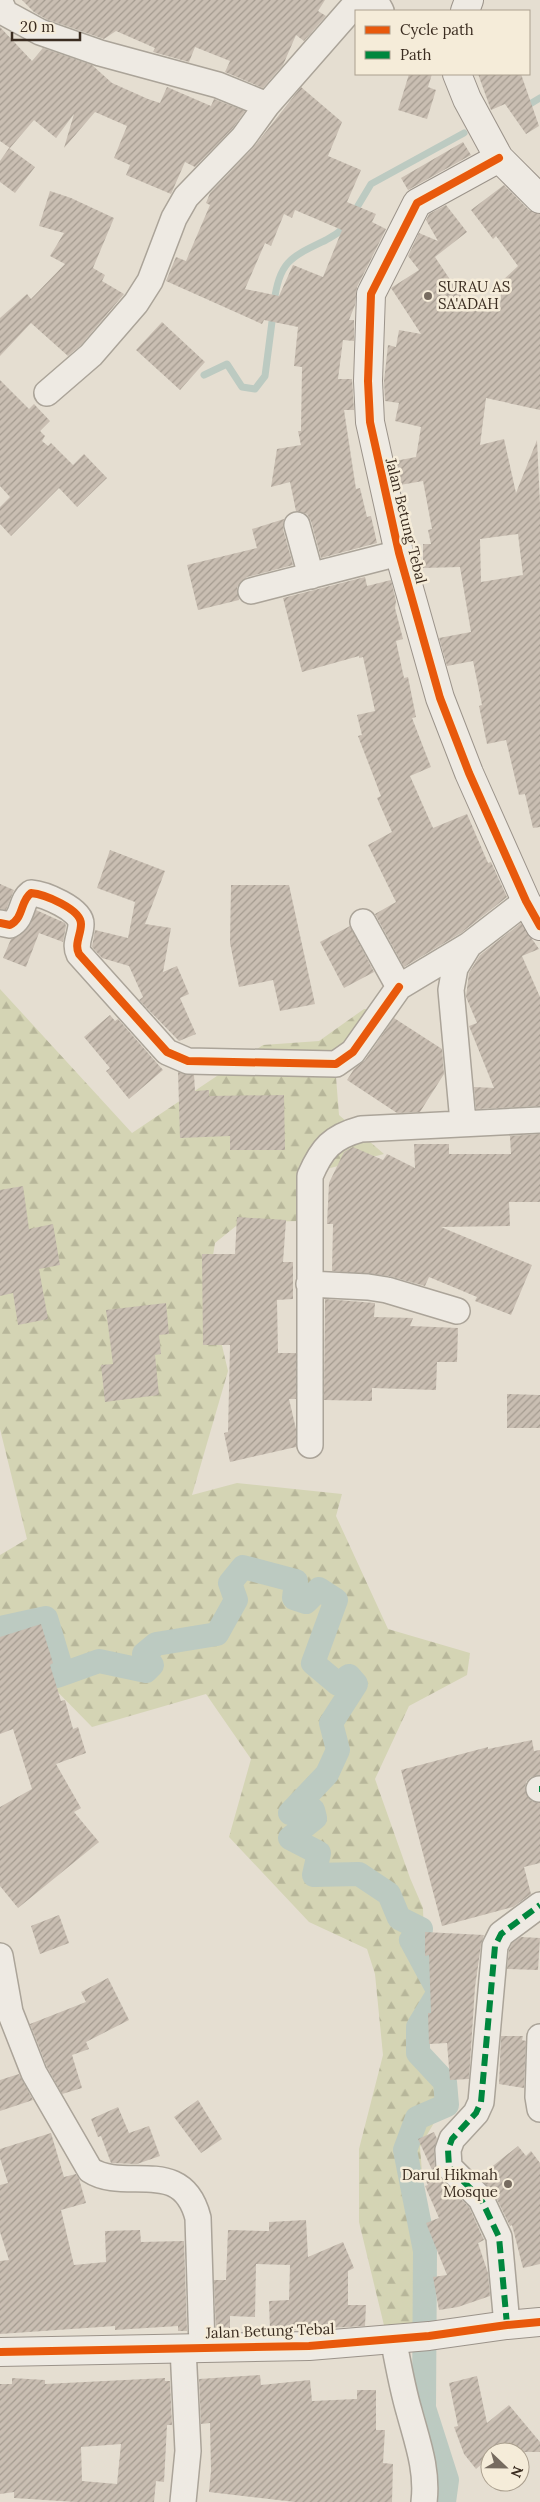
<svg xmlns="http://www.w3.org/2000/svg" width="540" height="2502" font-family="Lora,serif">
  <defs>
    <pattern id="forest-firs" width="22" height="20" patternUnits="userSpaceOnUse" patternTransform="scale(1.25)"><rect width="22" height="20" fill="#d4d4b4"/><path d="M5 1l3.5 6h-7zM16 11l3.5 6h-7z" fill="#b7b69a"/></pattern>
    <pattern id="building-hatch" width="6" height="6" patternUnits="userSpaceOnUse" patternTransform="scale(1.25)"><rect width="6" height="6" fill="#c9beb2"/><path d="M-1 1l2-2M0 6l6-6M5 7l2-2" fill="none" stroke="#a49b90"/></pattern>
  </defs>
  <rect width="100%" height="100%" fill="#e5ded1"/>
  <path fill="url(#forest-firs)" d="M0 989 132 1133 263 1045 319 1041 364 1009H388L336 1077 339 1115 384 1154 315 1172 305 1221 241 1222 215 1243 208 1286 228 1371 192 1495 237 1483 342 1494 336 1516 388 1629 470 1653 467 1675 409 1706 375 1779 410 1878 423 1908 428 2071 453 2090 420 2147 436 2347 389 2346 359 2222V2149L383 2055 375 1974 367 1949 309 1922 229 1837 251 1759 206 1694 92 1727 43 1677 0 1685V1555L27 1539 0 1429Z"/>
  <g fill="none" stroke-linecap="round" stroke-linejoin="round">
    <path stroke="#bccac1" stroke-width="7" d="M525 107 540 98
      M353 214 371 184 464 133
      M274 303C279 261 291 257 326 240 335 235 342 231 347 223
      M204 375 227 364 242 387 255 389 265 376 273 314"/>
    <path stroke="#bccac1" stroke-width="24" d="M0 1628 46 1618 59 1661 57 1676 99 1661 146 1671 152 1665 144 1654 156 1644 217 1634 236 1600 230 1583 243 1567 296 1581 294 1598 306 1602 319 1589 336 1600 313 1663 338 1684 349 1676 356 1684 331 1723 338 1750 327 1774 290 1813 313 1810 315 1818 290 1838 319 1853 314 1875 359 1874 389 1894 399 1918 421 1929 411 1940 439 1992 418 2027V2053L445 2082 447 2105 417 2118 405 2150 425 2251 424 2408 447 2480 444 2502"/>
  </g>
  <path fill="url(#building-hatch)" fill-rule="evenodd" d="M22 0H325L318 11 326 16 304 41 296 35 283 65 263 88 225 72 230 61 195 47 189 62 153 52 155 48 116 31 104 39 46 19 34 12Z
    M0 27 32 61 43 48 92 65 112 83 148 99 160 103 167 87 211 106 214 99 245 111 232 129 195 167 185 162 171 194 126 175 130 165 114 158 127 126 95 112 64 148 74 114 56 138 34 120 10 148 0 141Z
    M409 74H432L428 87 436 90 427 119 398 110Z
    M478 74H521L539 126 526 134 505 104 491 110Z
    M301 87 342 122 328 156 361 170 347 202 376 214 372 222 386 229 357 287 355 305 349 320H354V341L343 340 338 379H352L354 410H344L356 489 360 488 367 517 371 516 377 543 321 558 311 521 307 514 296 511 290 482 271 487 277 449 301 445 298 431H301L302 367 294 366 298 327 264 320 262 324 166 281 176 257 186 261 210 205 206 203 210 193 253 148ZM295 210 342 230 323 277 293 265 279 296 245 289 265 243 271 246 284 214 292 218Z
    M463 142 471 155 408 190 401 178Z
    M9 148 35 167 15 193 0 182V161Z
    M504 185 529 210 540 214V410L486 398 480 445 504 439 516 493 537 440 540 505V827L533 828 525 794 519 795 506 740 487 744 479 706 482 705 473 661 447 666 439 638 471 632 460 567 423 568V544H431L428 530 432 529 423 481 400 485 395 461 416 457 421 427 395 421 399 403 385 401 384 381 388 345 396 347 399 330 421 334 391 288 419 270 408 256 419 233 438 241 426 220 429 214 446 205 467 232 435 257 465 302 500 307 502 281 518 266 496 236 493 239 471 210ZM518 534 523 575 481 582 480 539Z
    M50 191 71 198 114 218 93 268 105 275 102 281 124 294 81 345 68 356 31 323 0 356V318L27 294 31 299 65 264 50 256 64 233 39 226Z
    M162 322 205 362 180 390 136 350Z
    M0 380 29 409 34 404 50 421 40 431 45 436 42 441 48 446 51 443 73 465 84 454 107 478 77 507 59 488 11 536 0 524V507L10 497 0 486Z
    M284 519 283 529 293 565 247 577 237 587 239 600 198 610 187 565 257 548 252 529Z
    M365 577 367 586 391 580 396 601 395 608 403 639 396 641 404 678 408 677 416 717 412 718 431 767 410 776 433 828 467 814 488 863 491 862 507 897 461 933 404 967 375 914 396 902 368 845 392 832 377 798 381 796 358 736 362 735 357 715 375 711 363 657 359 658V656L302 672 283 598Z
    M110 850 165 871 145 924 171 928 163 972 177 966 189 994 180 998 196 1034 179 1041 139 1000 143 997 129 966 102 958 92 947 95 930 128 938 135 902 97 888Z
    M0 884 14 890 6 910 0 909Z
    M231 885H289L315 1004 280 1011 273 980 239 987 230 943Z
    M36 910 65 923 66 926 63 942 39 933 26 967 3 958 11 939 25 931Z
    M521 923 539 949 522 956 540 997V1106L476 1109 474 1087 494 1088 469 1026 477 1023 466 997 469 973 480 955Z
    M350 926 374 972 344 988 320 942Z
    M110 1015 115 1021 118 1019 163 1070 129 1099 106 1071 110 1068 84 1037Z
    M394 1018 442 1049 444 1074 420 1112 397 1113 347 1080 354 1069 365 1060Z
    M178 1072 194 1075 195 1091 209 1090V1096L284 1095 285 1150H230V1136L180 1138Z
    M540 1134V1202H509L510 1226 441 1227 532 1265 511 1315 475 1301 477 1297 429 1277 425 1286 389 1276 332 1271 333 1224H327L329 1183 344 1152 353 1147 383 1160 387 1154 415 1168 414 1144H449V1154H511L510 1136Z
    M23 1186 29 1229 53 1224 60 1265 39 1269 48 1319 18 1325 13 1293 0 1296V1190Z
    M237 1217 286 1220 283 1262H293V1299L277 1300 278 1353H296V1399H289L296 1429V1447L230 1462 224 1433 228 1432 230 1345H203L202 1254H235Z
    M325 1299 375 1303 374 1317 413 1318 410 1326 458 1328 457 1362H437L436 1390 372 1388V1401L324 1400Z
    M166 1303 169 1334 159 1335 161 1354 155 1355 159 1395 105 1402 101 1365 113 1364 106 1310Z
    M507 1394 540 1395V1428H507Z
    M41 1624 53 1663 50 1665 61 1701 65 1700 73 1729 78 1727 86 1753 56 1764 81 1808 74 1812 99 1842 18 1908 0 1886V1807L32 1789 13 1729 0 1734V1637Z
    M532 1740 534 1751 540 1750V1775L531 1777 526 1782 525 1789 531 1801 540 1803V1863L524 1867 531 1894 513 1907 442 1926 401 1770 488 1747V1749Z
    M59 1915 69 1943 40 1954 31 1926Z
    M425 1932 484 1935 481 1945 475 1987 469 2079 450 2080 447 2043 429 2044 428 2013H431L429 1955 425 1956Z
    M521 1937 540 1938 538 1970 507 1969 509 1950 512 1943Z
    M108 1978 129 2020 86 2042 89 2049 72 2055 82 2088 62 2094 47 2067 30 2024 86 2002 81 1992Z
    M501 2036H523L522 2040 526 2041 524 2088 499 2084Z
    M19 2074 33 2100 0 2111V2080Z
    M198 2100 222 2139 201 2153 174 2117Z
    M118 2107 129 2133 149 2126 160 2156 137 2164 111 2163 101 2136 98 2137 91 2119Z
    M434 2132 437 2139 434 2150 435 2168 438 2177 469 2207 484 2240 478 2243 488 2273 490 2296 458 2307 439 2310 433 2277 447 2275 426 2223 439 2218 425 2186 428 2185 424 2177 433 2172 418 2139Z
    M51 2133 64 2177 76 2174 79 2179 86 2203 61 2210 74 2265 106 2262 105 2231 140 2230 141 2242 184 2241 187 2331H178V2326L115 2330V2326L0 2334V2261L9 2260 0 2232V2185L8 2183 0 2158V2149Z
    M518 2146 526 2156 531 2151 540 2163V2264L523 2268 512 2225 510 2226 494 2193 479 2177Z
    M306 2220 308 2257 343 2242 354 2268 348 2271V2305H366L365 2326 270 2331 269 2301 289 2300 290 2265 256 2264 255 2317 230 2316V2332H216L214 2280H226L228 2230 269 2231V2222Z
    M260 2375 261 2385 310 2380 312 2401 357 2399V2390H376V2430H385L383 2463 393 2464 392 2502H295L209 2492 211 2471 210 2423 201 2424 199 2379Z
    M477 2376 487 2423 509 2405 540 2442V2452H490V2457L476 2469 464 2454 454 2427 458 2426 449 2383Z
    M12 2378 45 2380V2384L165 2378V2381H170L172 2425H167L164 2482 156 2481 154 2502H76L14 2498V2492L0 2494V2384H12ZM121 2444 117 2484 82 2481 81 2447Z"/>
  <g fill="none" stroke-linecap="round" stroke-linejoin="round">
    <defs>
      <path id="street" d="M375 0 381 11
        M0 2 5 13 40 32 100 53 218 85 267 105
        M47 393 91 355 136 303 150 281 174 218 186 197 243 138 267 105 359 0
        M297 525 311 576
        M251 591 399 553
        M363 922 399 987 469 945 526 901
        M0 923 10 925C24 918 20 901 31 893 44 894 81 909 81 924 81 935 74 944 79 954L167 1052 188 1061 336 1064 353 1052 399 987
        M463 1122 451 990 455 968 469 945
        M309 1284 368 1287 387 1290 457 1311
        M310 1445V1176C322 1148 332 1137 361 1129L540 1120
        M539 1789H540
        M0 1956 10 2012 34 2073 90 2170C125 2193 182 2155 198 2218L202 2347
        M540 2037 538 2097 540 2109
        M507 2325 499 2237 481 2199 449 2167 448 2150 452 2139 476 2113 481 2102 495 1946 501 1934 540 1905
        M393 2338C398 2363 402 2387 409 2411 417 2441 428 2470 424 2502
        M183 2502 188 2451 183 2348"/>
      <path id="secondary" d="M465 11 469 0
        M457 74 467 99 499 158 540 199
        M499 158 417 203 371 294 368 381 370 422 399 553 440 698 469 773 526 901 540 926
        M0 2352 309 2346 429 2336 507 2325 540 2322"/>
    </defs>
    <use href="#street" stroke="#aba499" stroke-width="28"/>
    <use href="#secondary" stroke="#9b938a" stroke-width="30"/>
    <use href="#street" stroke="#eeeae3" stroke-width="25"/>
    <use href="#secondary" stroke="#eeeae3" stroke-width="28"/>
    <path stroke="#00873e" stroke-width="6" stroke-dasharray="12 6" stroke-linecap="butt" d="M539 1789H540
      M507 2325 499 2237 481 2199 449 2167 448 2150 452 2139 476 2113 481 2102 495 1946 501 1934 540 1905"/>
    <defs>
      <path id="cycleway" d="M499 158 417 203 371 294 368 381 370 422 399 553 440 698 469 773 526 901 540 926
        M0 923 10 925C24 918 20 901 31 893 44 894 81 909 81 924 81 935 74 944 79 954L167 1052 188 1061 336 1064 353 1052 399 987
        M0 2352 309 2346 429 2336 507 2325 540 2322"/>
    </defs>
    <use href="#cycleway" stroke="#f5ecd9" stroke-width="11"/>
    <use href="#cycleway" stroke="#e8590c" stroke-width="8"/>
  </g>
  <g fill="#766b5f" stroke="#f5ecd9" stroke-width="2">
    <circle cx="428" cy="296" r="5"/>
    <circle cx="508" cy="2184" r="5"/>
  </g>
  <g text-anchor="middle" stroke-width="5" stroke-linejoin="round" paint-order="stroke">
    <g font-size="15" fill="#3b2d21" stroke="#f5ecd9" text-anchor="start">
      <text x="438" y="292">SURAU AS<tspan x="438" dy="17">SA'ADAH</tspan></text>
      <text x="498" y="2180" text-anchor="end">Darul Hikmah<tspan x="498" dy="17">Mosque</tspan></text>
    </g>
    <g font-size="15" fill="#3b2d21" stroke="#f5ecd9">
      <text transform="translate(406 521) rotate(76)" y="5">Jalan Betung Tebal</text>
      <text transform="translate(270 2331) rotate(-2)" y="5">Jalan Betung Tebal</text>
    </g>
  </g>
  <rect x="355" y="10" width="175" height="65" fill="#f5ecd9" stroke="#aba08f"/>
  <rect x="365" y="26" width="25" height="8" fill="#e8590c" stroke="#aba08f"/>
  <text x="400" y="35" font-size="15" fill="#3b2d21">Cycle path</text>
  <rect x="365" y="51" width="25" height="8" fill="#00873e" stroke="#aba08f"/>
  <text x="400" y="60" font-size="15" fill="#3b2d21">Path</text>
  <g transform="translate(505 2467) rotate(112)"><circle r="24" fill="#f5ecd9" stroke="#aba08f"/>
  <path d="M0-4L9 19L0 12L-9 19Z" fill="#766b5f"/>
  <text y="-8" font-size="14" font-weight="bold" text-anchor="middle" fill="#3b2d21">N</text>
  </g>
  <path d="M12 32v8h68v-8" fill="none" stroke="#3b2d21" stroke-width="2.5"/>
  <text x="20" y="32" font-size="15" fill="#3b2d21" stroke="#f5ecd9" stroke-width="4" paint-order="stroke">20 m</text>
</svg>
